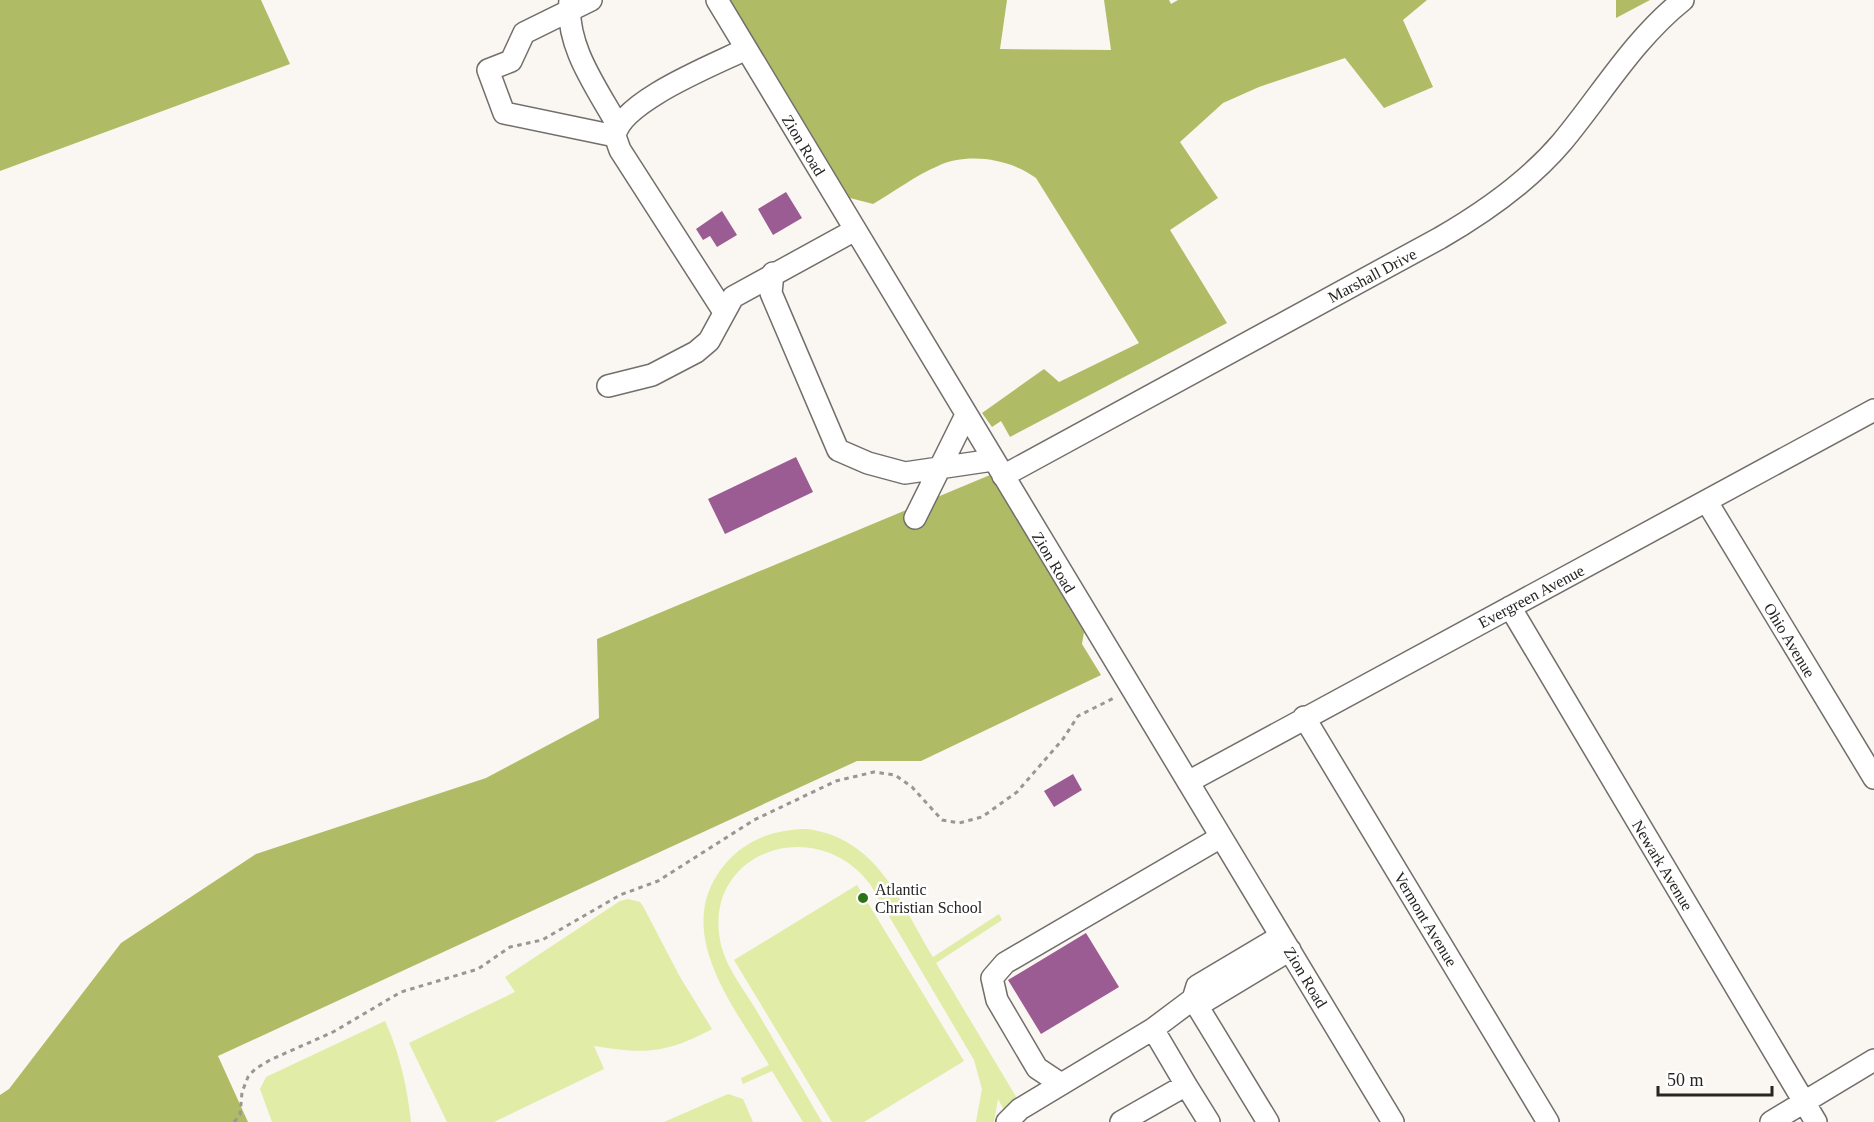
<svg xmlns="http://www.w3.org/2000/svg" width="1874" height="1122" font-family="'Times New Roman',serif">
  <rect width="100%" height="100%" fill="#faf6f1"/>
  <path fill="#e1eca6" d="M808 829C879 840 899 901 933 957L999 914 1002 920 936 963 1018 1100 1004 1110 998 1099 994 1122H976L982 1089 974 1060 870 884C816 813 704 851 720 940 724 964 742 987 755 1008 777 1046 800 1084 822 1122H803L772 1071 743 1084 741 1078 769 1065C734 1006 669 929 726 863 747 839 776 829 808 829Z
    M857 885 964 1061 864 1122H832L734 960Z
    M628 899 640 902 644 908 680 977 712 1029C665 1054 645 1054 594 1046L604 1069 494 1122H447L409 1043 515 992 505 977 620 901Z
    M385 1021C400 1054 407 1086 411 1122H272L260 1089 266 1077Z
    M728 1094 743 1099 753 1122H664Z"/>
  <path fill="#b0bc65" d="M0 0H261L290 64 0 171Z
    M730 0H1007L1000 49 1111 50 1104 0H1169L1171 4 1178 0H1427L1403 20 1433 87 1384 108 1345 58 1259 87 1223 103 1180 142 1218 198 1170 230 1227 323 1010 437 1001 421 992 427 982 413 1044 369 1059 382 1139 343 1036 178C1010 159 968 152 938 166 916 175 894 192 873 204L850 198Z
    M1616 0H1650L1616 18Z
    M990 475 1084 632 1082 644 1101 675 921 761H857L218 1056 248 1122H0V1095L9 1089 121 943 256 854 486 778 599 718 597 639Z"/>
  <path fill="#9b5b93" d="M786 192 802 218 773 235 758 209Z
    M722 211 737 235 717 247 710 236 703 240 696 229Z
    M796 457 813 492 725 534 708 499Z
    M1073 774 1082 790 1054 807 1044 791Z
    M1086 933 1119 987 1041 1034 1008 980Z"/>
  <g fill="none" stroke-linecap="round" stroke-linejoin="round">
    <defs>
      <path id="minor" d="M570 0C565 46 597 88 618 126
        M591 0 524 33 511 61 488 70 504 113 615 136
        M717 0 1393 1122
        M773 273 771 293 838 450 868 463 905 473 993 460
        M724 312 620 150 615 136C621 101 716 64 746 49
        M608 386 652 375 696 352 709 341 733 297 855 230
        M1003 476 1440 238C1485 212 1528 182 1562 142 1602 94 1633 40 1683 0
        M1707 502 1874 778
        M915 518 966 415
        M1510 607 1816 1122
        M1304 717 1548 1122
        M1188 782 1874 410
        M1193 999 1268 1122
        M1193 999 1207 1000 1290 950
        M1061 1084 1037 1068 997 1000 992 978 1005 963 1221 837
        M1186 1085 1209 1122
        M1007 1122 1020 1109 1153 1029 1193 999 1197 986 1281 936
        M1121 1122 1186 1085 1153 1029
        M1771 1122 1874 1060"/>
    </defs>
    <use href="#minor" stroke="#726e6a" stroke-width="24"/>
    <path stroke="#999793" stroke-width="3" stroke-dasharray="4.5 4.5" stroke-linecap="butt" d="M234 1122 240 1115 242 1092 248 1077 255 1069 270 1060 333 1032 401 992 478 969 510 947 542 940 620 895 658 881 754 820 836 781 874 772 895 775 912 787 942 820 959 823 982 817 1017 792 1063 739 1078 716 1116 697"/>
    <use href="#minor" stroke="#fff" stroke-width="21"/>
  </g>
  <circle fill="#2b7316" stroke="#fff" stroke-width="2" cx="863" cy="898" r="6"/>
  <g text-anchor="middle" stroke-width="5" stroke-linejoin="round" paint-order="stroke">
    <g font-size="16" fill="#262523" stroke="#fff">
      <text transform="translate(804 145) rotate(59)" y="6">Zion Road</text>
      <text transform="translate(1372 275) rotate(-28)" y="6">Marshall Drive</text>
      <text transform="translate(1054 562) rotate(59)" y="6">Zion Road</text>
      <text transform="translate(1531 596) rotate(-28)" y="6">Evergreen Avenue</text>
      <text transform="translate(1790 640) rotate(59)" y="6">Ohio Avenue</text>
      <text transform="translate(1663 865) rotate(59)" y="6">Newark Avenue</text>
      <text transform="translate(1426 919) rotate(59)" y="6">Vermont Avenue</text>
      <text transform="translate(1306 977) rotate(59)" y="6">Zion Road</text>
    </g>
    <g font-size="16" fill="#262523" stroke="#fff" text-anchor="start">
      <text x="875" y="895">Atlantic<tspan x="875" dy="18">Christian School</tspan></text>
    </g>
  </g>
  <path d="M1658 1086v9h114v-9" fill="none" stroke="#262523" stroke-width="3"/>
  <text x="1667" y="1086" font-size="18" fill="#262523" stroke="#ffffff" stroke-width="4.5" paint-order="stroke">50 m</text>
</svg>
